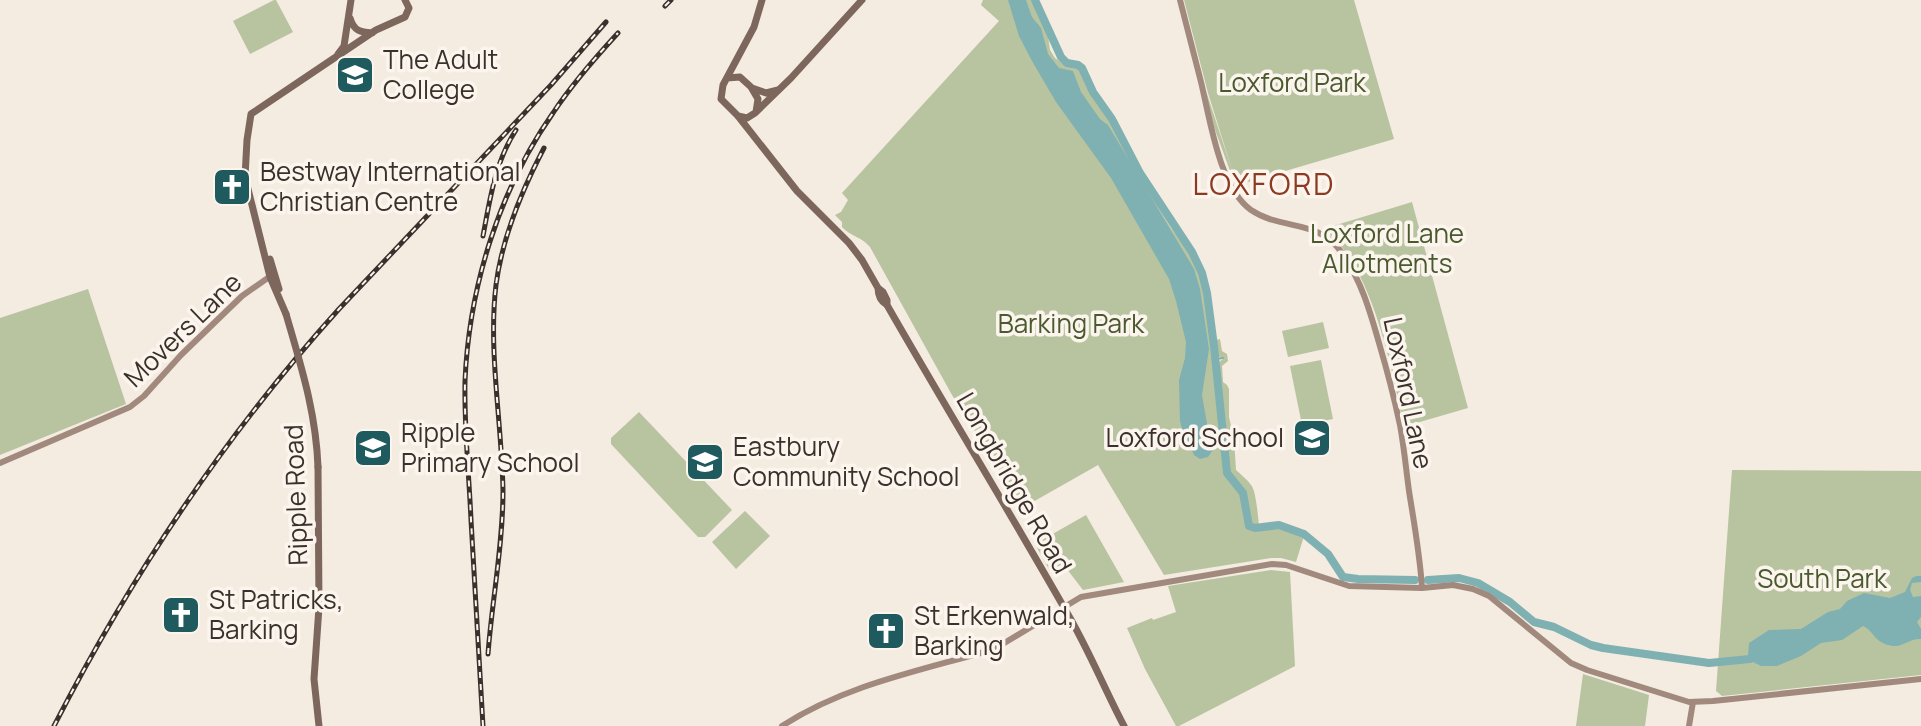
<svg xmlns="http://www.w3.org/2000/svg" width="1921" height="726" font-family="Manrope,sans-serif">
  <rect width="100%" height="100%" fill="#f4ebe1"/>
  <path fill="#b8c4a0" d="M274 0H276L293 32 250 54 233 21Z
    M983 0H1033L1048 36 1050 50 1055 58 1064 64 1079 66 1086 86 1098 105 1112 123 1145 187 1171 228 1192 255 1203 279 1215 358 1225 469 1229 479 1235 483 1242 493 1246 521 1251 528 1257 529 1279 526 1304 536 1296 562 1281 558H1271L1164 575 1098 465 1017 511V498L952 395 870 247C861 236 851 237 842 227V222L835 215 841 212 848 200 842 193 999 21 981 5Z
    M1184 0H1354L1394 139 1238 185 1234 174 1236 187 1211 119 1206 91 1233 173 1208 93Z
    M1412 202 1468 408 1406 426 1403 423C1392 368 1371 262 1323 229Z
    M88 289 126 404 0 455V318Z
    M1323 322 1329 348 1288 357 1282 331Z
    M1220 339 1222 351 1227 354 1228 361 1222 366 1223 382 1227 385 1229 389V417L1234 439 1236 470C1241 475 1247 479 1251 485 1256 490 1258 517 1259 525L1253 526 1250 523 1244 490 1229 471 1219 362 1223 359 1218 356 1216 340Z
    M1321 360 1333 419 1302 425 1290 366Z
    M639 412 732 510 705 537H698L611 444V438Z
    M1732 470 1921 471V675L1722 696 1716 691Z
    M745 511 770 536 736 569 712 542Z
    M1086 515 1124 582 1083 590 1063 564 1050 571 1035 544Z
    M1271 570 1290 572 1295 666 1179 726H1176L1145 669 1127 628 1152 618 1153 620 1176 612 1168 586Z
    M1583 674 1649 695 1645 726H1576Z"/>
  <path fill="#7fb0b2" d="M1008 0H1026L1032 17 1041 28 1048 54 1059 68 1073 71 1081 92 1100 119 1108 125 1194 269 1200 289 1209 349 1202 395 1208 429 1213 441 1212 451 1208 457 1200 459 1194 455 1188 441 1185 439 1180 421 1179 380 1185 358 1186 342 1176 301 1169 279 1111 178 1056 102 1032 61 1019 36Z
    M1916 576H1921V582L1912 583 1910 590 1913 597 1921 596V617L1917 622 1921 629V639C1907 638 1901 652 1883 643 1874 639 1872 630 1863 626L1842 640 1821 643 1801 656 1777 666H1761L1753 662 1748 656 1749 643 1769 630 1801 629 1828 612 1840 609 1847 601 1864 593 1890 598 1905 592 1912 578Z"/>
  <g fill="none" stroke-linecap="round" stroke-linejoin="round">
    <path stroke="#7fb0b2" stroke-width="2" d="M1216 359 1223 358"/>
    <path stroke="#7fb0b2" stroke-width="8" d="M1035 0 1061 57 1067 63 1078 65 1082 68 1093 92 1112 119 1140 173 1192 252 1202 273 1207 293 1214 346 1227 473 1243 493 1249 526 1255 528 1279 525 1304 534 1328 554 1343 577 1358 579 1415 580
      M1428 580 1459 578 1478 583 1510 602 1534 622 1554 627 1591 645 1603 648 1709 663 1750 659"/>
    <path stroke="#a18a7d" stroke-width="6" d="M1180 0C1187 27 1194 55 1201 82 1210 119 1219 187 1251 210 1282 231 1318 218 1342 253 1361 280 1370 311 1379 343 1387 370 1394 397 1400 425 1404 447 1406 469 1409 491 1414 523 1420 555 1422 588
      M0 463 130 407 144 396 181 355 242 296 272 275
      M782 726C844 686 914 672 984 652L1001 645 1081 597 1272 564 1286 565 1349 586 1422 588 1453 585 1473 589 1489 596 1571 663 1587 670 1689 702 1713 701 1921 679
      M1689 726 1693 702"/>
    <path stroke="#7d675c" stroke-width="7" d="M762 0 754 27 723 85 721 99 738 116 797 191 849 243 862 260 878 288 883 292 887 300V305
      M350 18C354 31 360 32 372 33
      M338 54 344 46 351 0
      M727 78 740 77 751 87 758 99 756 112
      M752 88 766 93 778 90
      M738 116 747 118 755 113 791 78 862 0
      M270 259 279 289
      M878 288C878 296 880 301 887 305 946 408 1008 509 1066 611 1088 648 1104 688 1124 726
      M286 314 270 277 245 177 247 140 251 114 376 30 405 17 409 8 405 0
      M318 467 319 607 314 679 319 726"/>
    <defs>
      <path id="rail" d="M665 6 671 0
        M483 236C490 199 495 162 516 130
        M488 654C492 600 503 546 503 491 502 424 488 351 496 285 502 238 522 190 544 148
        M54 726C131 576 226 434 339 309L551 85 606 22
        M483 726C479 657 475 589 471 520 469 474 464 427 465 381 469 287 499 190 553 113 572 84 595 58 618 33"/>
    </defs>
    <use href="#rail" stroke="#3b302b" stroke-width="5"/>
    <use href="#rail" stroke="#fbf5ee" stroke-width="2" stroke-dasharray="6" stroke-linecap="butt"/>
    <path stroke="#7d675c" stroke-width="7" d="M286 314C301 366 316 412 318 467"/>
  </g>
  <defs>
    <symbol id="university-square" viewBox="-11 -11 22 22"><rect x="-9" y="-9" width="18" height="18" rx="4" fill="#1f5a5e" stroke="#fbf5ee"/><path d="M0-5L7-2L0 1L-7-2ZM-4 1L0 2.5L4 1V4Q0 6-4 4Z" fill="#fff"/></symbol>
    <symbol id="church-square" viewBox="-11 -11 22 22"><rect x="-9" y="-9" width="18" height="18" rx="4" fill="#1f5a5e" stroke="#fbf5ee"/><path d="M-1.2-6h2.4v3.5h3.3v2.4h-3.3V6h-2.4V-.1h-3.3v-2.4h3.3Z" fill="#fff"/></symbol>
    <symbol id="school-square" viewBox="-11 -11 22 22"><rect x="-9" y="-9" width="18" height="18" rx="4" fill="#1f5a5e" stroke="#fbf5ee"/><path d="M0-5L7-2L0 1L-7-2ZM-4 1L0 2.5L4 1V4Q0 6-4 4Z" fill="#fff"/></symbol>
  </defs>
  <g fill-rule="evenodd">
    <use href="#university-square" x="333" y="53" width="44" height="44"/>
    <use href="#church-square" x="210" y="165" width="44" height="44"/>
    <use href="#school-square" x="1290" y="416" width="44" height="44"/>
    <use href="#school-square" x="351" y="426" width="44" height="44"/>
    <use href="#school-square" x="683" y="440" width="44" height="44"/>
    <use href="#church-square" x="159" y="593" width="44" height="44"/>
    <use href="#church-square" x="864" y="609" width="44" height="44"/>
  </g>
  <g text-anchor="middle" stroke-width="7" stroke-linejoin="round" paint-order="stroke">
    <g font-size="26" fill="#3b302b" stroke="#fbf5ee" text-anchor="start">
      <text x="383" y="69">The Adult<tspan x="383" dy="30">College</tspan></text>
      <text x="260" y="181">Bestway International<tspan x="260" dy="30">Christian Centre</tspan></text>
      <text x="401" y="442">Ripple<tspan x="401" dy="30">Primary School</tspan></text>
      <text x="1284" y="447" text-anchor="end">Loxford School</text>
      <text x="733" y="456">Eastbury<tspan x="733" dy="30">Community School</tspan></text>
      <text x="209" y="609">St Patricks,<tspan x="209" dy="30">Barking</tspan></text>
      <text x="914" y="625">St Erkenwald,<tspan x="914" dy="30">Barking</tspan></text>
    </g>
    <g font-size="26" fill="#4a5a2e" stroke="#fbf5ee">
      <text x="1292" y="92">Loxford Park</text>
      <text x="1387" y="243">Loxford Lane<tspan x="1387" dy="30">Allotments</tspan></text>
      <text x="1071" y="333">Barking Park</text>
      <text x="1822" y="588">South Park</text>
    </g>
    <g font-size="26" fill="#3b302b" stroke="#fbf5ee">
      <text transform="translate(183 330) rotate(-44)" y="9">Movers Lane</text>
      <text transform="translate(1408 393) rotate(78)" y="9">Loxford Lane</text>
      <text transform="translate(1014 483) rotate(60)" y="9">Longbridge Road</text>
      <text transform="translate(296 495) rotate(-92)" y="9">Ripple Road</text>
    </g>
    <g font-size="30" letter-spacing="2" fill="#8c3b22" stroke="#fbf5ee">
      <text x="1264" y="195">LOXFORD</text>
    </g>
  </g>
</svg>
